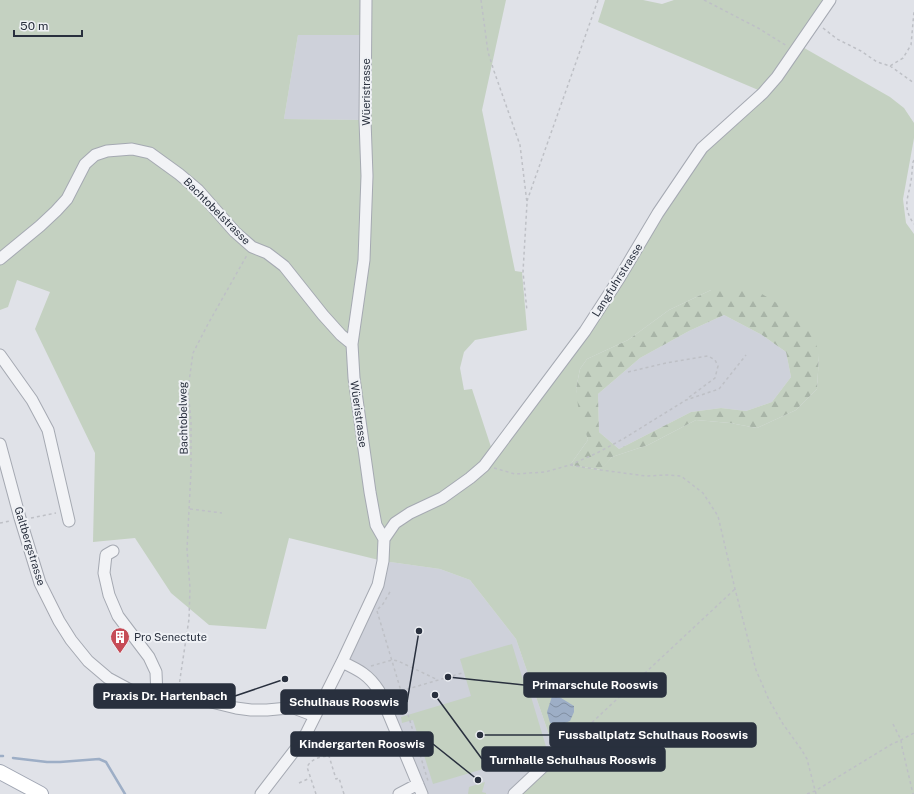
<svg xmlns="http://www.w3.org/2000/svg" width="914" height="794" font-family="'Public Sans',sans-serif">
  <defs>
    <pattern id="forest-firs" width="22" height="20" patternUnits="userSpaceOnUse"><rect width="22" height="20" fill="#c4d1c1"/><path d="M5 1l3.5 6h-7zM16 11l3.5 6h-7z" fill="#a8b4a7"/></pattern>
    <pattern id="water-waves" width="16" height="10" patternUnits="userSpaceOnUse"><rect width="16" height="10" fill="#9daec6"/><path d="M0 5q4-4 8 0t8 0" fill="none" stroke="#808ea2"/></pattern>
  </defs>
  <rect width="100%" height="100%" fill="#e0e2e8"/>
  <path fill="#ced1da" d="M298 35H366L365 120 284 119Z
    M724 315 762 335 786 352 791 377 772 402 746 411 721 408 691 412 619 449 599 432 598 394 640 358 689 331Z
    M383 561 440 569 470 580 516 639 556 755 511 794H422L379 691 342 662Z"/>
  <path fill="#c4d1c1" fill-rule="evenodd" d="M0 0H506L482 110 515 271 522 272 527 330 475 340 464 352 460 368 464 390 472 389 491 447 585 331 702 148 763 92 598 22 605 0H643L662 4 674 0H830L799 45 890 97 904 108 914 123V138L903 199 906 223 914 234V794H511L556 755 516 639 470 580 440 569 383 561 289 538 266 629 209 625 171 593 135 538 93 542 95 453 35 329 50 292 17 280 8 307 0 310ZM298 35H365V120L284 119ZM711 290 819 355 817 389 796 410 757 428 730 423 696 420 648 445 612 457 600 470 570 465 588 440 576 389 580 369 587 359 628 340 669 310Z
    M512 644 523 680H526L547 750 433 784 413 720 402 723 401 717 471 696 460 659Z
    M546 754 547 758 539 765 516 772 513 764Z
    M485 782 482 792 486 793V794H468L469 787Z"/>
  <path fill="url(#forest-firs)" fill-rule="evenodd" d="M752 288 780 305 812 329 819 355 817 389 796 410 757 428 730 423 696 420 648 445 612 457 601 470 570 465 588 440 578 406 576 389 580 369 587 359 628 340 669 310 711 290ZM724 315 762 335 786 352 791 377 772 402 746 411 721 408 691 412 619 449 599 432 598 394 640 358 689 331Z"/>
  <path fill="url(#water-waves)" d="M553 693 574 706V712L570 721 560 725 550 723 547 712Z"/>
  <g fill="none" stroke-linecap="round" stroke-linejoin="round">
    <path stroke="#9daec6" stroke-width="2.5" d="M0 756H3
      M13 758 47 762H60L99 759 106 762 125 794"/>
    <defs>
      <path id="minor" d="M0 259 40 226 56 211 67 199 85 164 95 155 107 151 132 149 150 153 179 174 198 190 235 232 252 247 267 253 284 266 323 315 341 335 352 344
        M0 355 32 400 48 430 69 521
        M0 444 20 518 40 583 59 621 71 640 88 661 108 678 134 692 157 697 199 699 236 708 251 710H267L288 708H294L315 716
        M384 539 395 523 410 513 442 498 470 478 484 466 585 331 620 277 658 213 702 148 763 93 777 77 830 0
        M113 551 106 555 104 573 109 595 118 616 149 657 156 672 157 697
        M342 662C359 670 369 675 379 691L422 794
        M261 794 301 742 307 732 342 662 378 585 383 561 384 539 376 525 370 492 354 378 352 344 364 260 367 176 365 120 366 0
        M399 794 418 784
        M514 794 562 749"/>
      <path id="major" d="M0 772 41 794"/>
    </defs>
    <use href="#minor" stroke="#a5a9b2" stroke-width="13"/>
    <use href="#major" stroke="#a0a6b3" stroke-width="16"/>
    <path stroke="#bec0c6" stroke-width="1.5" stroke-dasharray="3 3" stroke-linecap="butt" d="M481 0 488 52 494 71 520 145 527 203 523 272 527 311
      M704 0 758 28 787 46
      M823 28 837 39 861 51 877 62 890 66 903 58 911 45 914 11
      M890 66 914 83
      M914 160 913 162C912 169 912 175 911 181 908 199 902 207 914 224
      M527 201 598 0
      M628 372 666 363 708 356 715 360 718 366 715 378 688 398
      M570 465 597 453 623 439 686 400 719 389 746 355
      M494 468 515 474 545 472 570 465 601 470 646 476 667 475 681 476 703 493 718 516 735 589 756 670 769 700 783 724 801 749 807 759 816 794
      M190 509 222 513
      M31 518 56 513
      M0 523 10 521
      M378 609 383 604 391 590
      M377 611 428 781
      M371 666 392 660 398 661 438 680
      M179 688 180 679 189 619 190 588 187 549 191 471V422L188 389 193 353 208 324 247 255
      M401 691 462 673
      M893 724 901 740 902 747 913 794H914
      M570 743 735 589
      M299 783 310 778
      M316 794 307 767C311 759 321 756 329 756
      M344 794 339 778 336 779 329 756 332 752 337 751 341 748 386 736
      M807 794 815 791 892 744 901 740 914 733"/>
    <use href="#minor" stroke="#f2f3f6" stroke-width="11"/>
    <use href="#major" stroke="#fff" stroke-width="14"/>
  </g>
  <defs>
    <symbol id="building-pin" viewBox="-11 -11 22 30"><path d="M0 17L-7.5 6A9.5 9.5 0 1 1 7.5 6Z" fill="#c64b56" stroke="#eff1f5"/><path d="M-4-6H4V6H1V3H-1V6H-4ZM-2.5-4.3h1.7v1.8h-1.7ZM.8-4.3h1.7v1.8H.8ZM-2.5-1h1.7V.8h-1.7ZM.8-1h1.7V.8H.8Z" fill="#fff"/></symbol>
  </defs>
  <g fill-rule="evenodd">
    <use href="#building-pin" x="109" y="626" width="22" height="30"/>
  </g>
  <g text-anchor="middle" stroke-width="4" stroke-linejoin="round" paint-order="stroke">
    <g font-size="11" fill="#29303e" stroke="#eff1f5">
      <text transform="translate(366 92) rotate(-90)" y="4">Wüeristrasse</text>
      <text transform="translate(217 211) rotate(45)" y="4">Bachtobelstrasse</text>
      <text transform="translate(617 280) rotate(-58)" y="4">Langfuhrstrasse</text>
      <text transform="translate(359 414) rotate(82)" y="4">Wüeristrasse</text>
      <text transform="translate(183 418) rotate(-91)" y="4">Bachtobelweg</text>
      <text transform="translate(30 546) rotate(73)" y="4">Galtbergstrasse</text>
    </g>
    <g font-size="11" fill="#29303e" stroke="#eff1f5" text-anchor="start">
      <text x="134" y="641">Pro Senectute</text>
    </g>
  </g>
  <path fill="none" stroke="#29303e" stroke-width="1.5" d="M448 677L524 685M285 679L235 696M419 631L407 702M480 735L550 735M478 780L433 744M435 695L482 759"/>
  <g fill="#29303e" stroke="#eff1f5" stroke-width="1.5">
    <circle cx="448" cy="677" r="4"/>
    <circle cx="285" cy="679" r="4"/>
    <circle cx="419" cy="631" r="4"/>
    <circle cx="480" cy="735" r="4"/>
    <circle cx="478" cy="780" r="4"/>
    <circle cx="435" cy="695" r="4"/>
  </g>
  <g fill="#29303e" stroke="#29303e" stroke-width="1.5">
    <rect x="524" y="673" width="142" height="24" rx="4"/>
    <rect x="94" y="684" width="141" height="24" rx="4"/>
    <rect x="281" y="690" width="126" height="24" rx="4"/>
    <rect x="550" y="723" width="206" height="24" rx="4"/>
    <rect x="291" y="732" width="142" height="24" rx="4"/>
    <rect x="482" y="747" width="183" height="24" rx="4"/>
  </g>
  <g font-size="12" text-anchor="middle" font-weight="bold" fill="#fff">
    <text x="595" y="689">Primarschule Rooswis</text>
    <text x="165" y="700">Praxis Dr. Hartenbach</text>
    <text x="344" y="706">Schulhaus Rooswis</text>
    <text x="653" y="739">Fussballplatz Schulhaus Rooswis</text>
    <text x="362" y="748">Kindergarten Rooswis</text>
    <text x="573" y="764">Turnhalle Schulhaus Rooswis</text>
  </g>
  <path d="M14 30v6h68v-6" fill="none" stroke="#29303e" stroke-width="2"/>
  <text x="20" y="30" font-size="12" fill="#29303e" stroke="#eff1f5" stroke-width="3" paint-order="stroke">50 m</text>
</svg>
